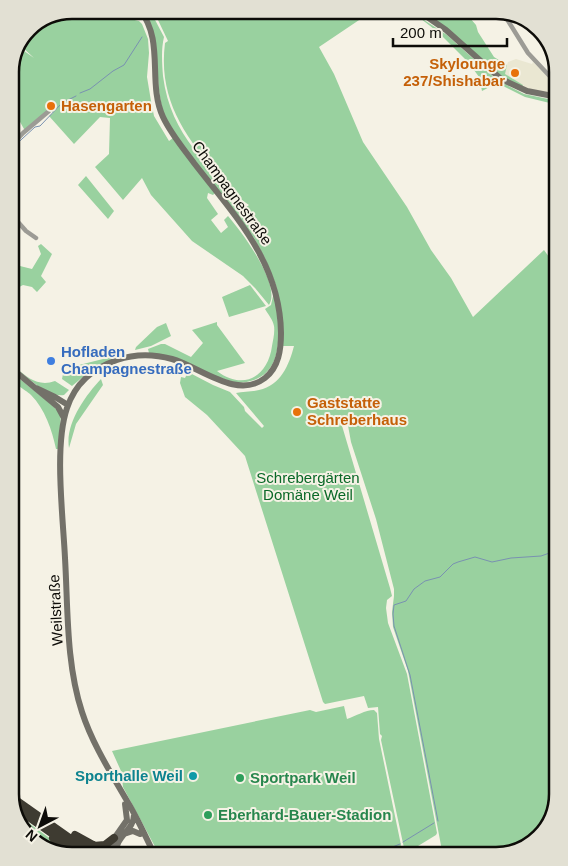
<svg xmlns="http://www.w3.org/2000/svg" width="568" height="866" font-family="Arial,sans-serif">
  <rect width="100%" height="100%" fill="#f5f2e5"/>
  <path fill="#eae7d2" d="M516 59 532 64 533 62 557 86V92L552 94 522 87 504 74 508 62Z"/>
  <path fill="#99d19f" d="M78 10 114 11 122 17 139 21 142 24 148 39 149 53 147 77 151 101 154 116 169 141 173 138 215 193 213 195 208 193 207 198 218 214 211 220 221 233 228 227 224 220 228 216C241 231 282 285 269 305L255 288 243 276 192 241 151 195 142 178 123 200 95 167 109 154 110 118 100 117 74 144 49 116 53 113 50 109 25 130 24 129 10 104V67L20 48 34 58 21 46 31 26 66 12Z
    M144 10H158L157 14 153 16 164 37C161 50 162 62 163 76 171 138 209 163 245 208L249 205C237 198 228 185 219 175 184 136 158 98 165 43L168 41 158 20 161 14V10H374L319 47 334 74 363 142 407 207 431 250 451 278 473 317 544 250 549 257 558 251V777C549 787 555 801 547 812L551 819 550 825 527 848 496 856H443L408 671 393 627 392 612 394 596V589L376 519 351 442 347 420 340 419 390 588 392 596 387 600 386 608 388 623 407 674 437 833 436 835 418 846 406 849 404 848 381 740 382 736 380 734 378 707 368 708 364 696 325 704 323 702 245 456 207 415 185 397 180 383 181 377 185 378 188 372 213 385 230 392 244 407 245 411 262 428 264 426 236 393C243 391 252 392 259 390 281 385 289 365 294 346H282L276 285 265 258 254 238C235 213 216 188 196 162 185 148 171 132 164 114 153 80 163 41 144 10Z
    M420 10H463L476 25 478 32 494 57 507 65 505 74 523 85 522 87 508 81Z
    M412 12 447 35 497 80 524 94 558 101V105L525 97 497 83 482 91 479 77 469 63 438 32Z
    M86 176 114 211 108 219 78 185Z
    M41 244 52 254 41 276 46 282 37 292 32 287 23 285 10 292V255L20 266 32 269 41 254 38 246Z
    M250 285 266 306 229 317 222 297Z
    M273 296H275C280 333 287 383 235 383L149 353 148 349 161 344H165L191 357 203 343 192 330 217 322V325L245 363 217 371C243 391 268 377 272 346 273 340 275 332 274 326 273 320 268 314 265 309L271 305Z
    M166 323 171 336 151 346 135 350 136 347 157 327Z
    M119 355V357L95 367 72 386 62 379 63 374 79 365Z
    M16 368C28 378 39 387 55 381L69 390 64 395C49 398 26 377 16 368Z
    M10 373H13C21 381 57 407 60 414 62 420 58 441 58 449H56C52 430 45 409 31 395 25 389 10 383 10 373Z
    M101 379 103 385 76 424 69 448C65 424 85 396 101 379Z
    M344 706 347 719C356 716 365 710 374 710L377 713 379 739 401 845 400 849 369 856H160L123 787 121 771 112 751 310 710 316 712Z
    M15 813 48 837 69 856 56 852 28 829 25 832 18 825Z"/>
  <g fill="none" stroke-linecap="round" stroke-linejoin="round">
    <path stroke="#7991b1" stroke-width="1" d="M80 93 90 89 113 71 124 65 142 37
      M10 150 35 127 40 126 62 103 76 96
      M438 821 410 675 394 626 393 614 394 605 406 601 414 589 425 581 440 577 453 564 458 562 475 557 492 562 511 558 541 556 558 550
      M403 842 434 823
      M349 856H351
      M355 856 390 848 400 844"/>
    <path stroke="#9c9b95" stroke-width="4.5" d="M502 11 528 53 558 85
      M10 147 23 133 49 111
      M10 213 26 231 36 238"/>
    <path stroke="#737169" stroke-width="6" d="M140 10C165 42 147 82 163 117 171 134 183 148 194 163 235 216 280 262 281 333 281 349 279 367 265 378 237 400 200 367 172 359 154 354 134 354 117 360 93 368 75 384 67 408 54 446 63 516 65 558 68 609 66 663 82 712 93 746 113 776 130 806 139 822 147 839 155 856
      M417 10 446 30 501 79 527 91 558 97
      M10 367 58 407 64 418
      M36 388 55 397 68 405
      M124 834 133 831 140 834
      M113 856 110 851 113 840 127 820 125 804
      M117 856C112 838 134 831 134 815"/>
    <path stroke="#3e3b31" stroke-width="8" d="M10 796 95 856
      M13 806 84 856
      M75 835 113 856
      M53 838 71 856
      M93 846 105 845 114 838"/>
  </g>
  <g fill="#e8710a" stroke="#f5f2e5" stroke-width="2">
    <circle cx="515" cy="73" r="5"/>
    <circle cx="51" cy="106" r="5"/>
    <circle cx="297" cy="412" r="5"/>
  </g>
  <circle fill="#3f7fe0" stroke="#f5f2e5" stroke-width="2" cx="51" cy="361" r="5"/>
  <circle fill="#0f9aa8" stroke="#f5f2e5" stroke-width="2" cx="193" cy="776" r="5"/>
  <g fill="#2e9e5b" stroke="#f5f2e5" stroke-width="2">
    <circle cx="240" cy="778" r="5"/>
    <circle cx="208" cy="815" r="5"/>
  </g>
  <g text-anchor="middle" stroke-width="4" stroke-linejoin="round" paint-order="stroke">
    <g font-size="15" font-weight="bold" fill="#c56008" stroke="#f5f2e5" text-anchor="start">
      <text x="505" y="69" text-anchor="end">Skylounge<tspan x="505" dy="17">237/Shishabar</tspan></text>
      <text x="61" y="111">Hasengarten</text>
      <text x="307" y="408">Gaststatte<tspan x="307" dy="17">Schreberhaus</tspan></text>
    </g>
    <g font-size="15" fill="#0d0c08" stroke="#f5f2e5">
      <text transform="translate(232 193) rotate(54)" y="5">Champagnestraße</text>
      <text transform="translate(56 610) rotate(-93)" y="5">Weilstraße</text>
    </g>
    <g font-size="15" font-weight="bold" fill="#366cbe" stroke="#f5f2e5" text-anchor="start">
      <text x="61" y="357">Hofladen<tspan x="61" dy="17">Champagnestraße</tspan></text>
    </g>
    <g font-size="15" fill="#096827" stroke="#f5f2e5">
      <text x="308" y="483">Schrebergärten<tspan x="308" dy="17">Domäne Weil</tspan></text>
    </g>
    <g font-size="15" font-weight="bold" fill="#0d838f" stroke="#f5f2e5" text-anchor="end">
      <text x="183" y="781">Sporthalle Weil</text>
    </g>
    <g font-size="15" font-weight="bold" fill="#27864d" stroke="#f5f2e5" text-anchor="start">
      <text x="250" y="783">Sportpark Weil</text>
      <text x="218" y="820">Eberhard-Bauer-Stadion</text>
    </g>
  </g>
  <path d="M0 0H568V866H0ZM72 19H496A53 53 0 0 1 549 72V794A53 53 0 0 1 496 847H72A53 53 0 0 1 19 794V72A53 53 0 0 1 72 19Z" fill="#e2e0d3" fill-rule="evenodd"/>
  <path fill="none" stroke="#0d0c08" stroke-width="2.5" d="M72 19H496A53 53 0 0 1 549 72V794A53 53 0 0 1 496 847H72A53 53 0 0 1 19 794V72A53 53 0 0 1 72 19Z"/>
  <g transform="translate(40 826) rotate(221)" stroke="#f5f2e5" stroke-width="4" paint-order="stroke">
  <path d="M0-4L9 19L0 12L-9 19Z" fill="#0d0c08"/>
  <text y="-8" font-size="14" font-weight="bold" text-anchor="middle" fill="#0d0c08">N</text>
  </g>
  <path d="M393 38v8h114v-8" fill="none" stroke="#0d0c08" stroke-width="2.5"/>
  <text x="400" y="38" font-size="15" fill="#0d0c08" stroke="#f5f2e5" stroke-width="4" paint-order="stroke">200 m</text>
</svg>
